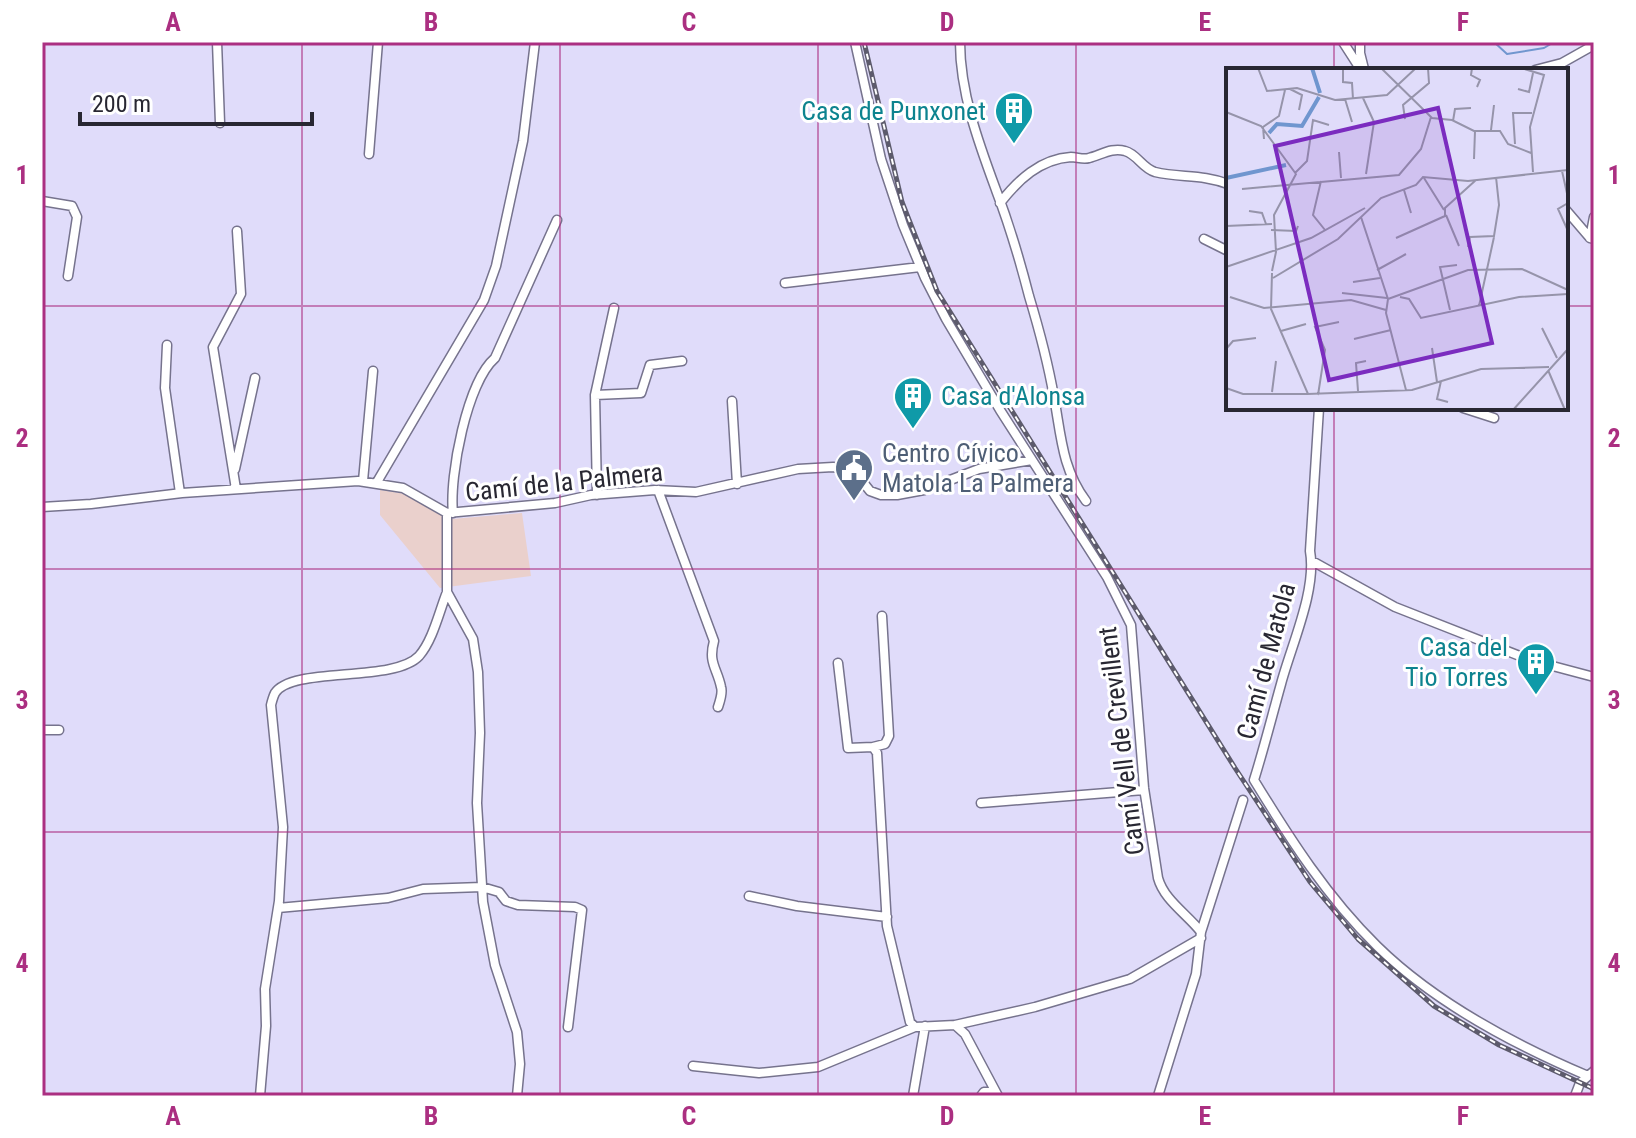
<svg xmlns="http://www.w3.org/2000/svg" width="1636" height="1138" font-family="'Roboto Condensed',sans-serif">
  <rect width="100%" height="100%" fill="#e0dcfa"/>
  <path fill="#ead0cc" d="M380 490 406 494 452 519 522 513 531 576 440 588 380 515Z"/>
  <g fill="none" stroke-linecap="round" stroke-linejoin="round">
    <path stroke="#7096cf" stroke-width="2" d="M1494 42 1507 54 1544 48 1554 42"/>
    <defs>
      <path id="minor" d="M217 42 220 123
        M855 42 881 159 903 225 925 278 946 319 1000 410 1107 577 1131 625 1144 788 1158 878C1164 900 1187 914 1201 932L1196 974 1158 1096
        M960 42C960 93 979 144 996 190 1009 224 1020 261 1029 296 1039 329 1048 363 1054 397 1061 435 1062 469 1086 501
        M1343 42 1361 70
        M1360 42V53L1364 69
        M1535 70 1562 63 1594 45
        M369 154 378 42
        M42 201 72 206 77 217 68 276
        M1000 203C1018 180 1040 159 1071 157 1077 157 1083 160 1089 158 1101 155 1112 147 1125 151 1137 154 1142 168 1155 172 1180 178 1202 174 1228 184
        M1566 210 1590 238 1594 239
        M1590 238 1594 217
        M1204 239 1228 251
        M785 283 920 267
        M167 345 165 388 180 493
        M595 395 641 393 650 365 682 361
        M732 401 737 484
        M1319 408 1310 551C1317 590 1291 646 1281 684 1272 716 1264 748 1254 780 1290 839 1327 897 1377 946 1434 1002 1515 1045 1588 1076
        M1463 408 1494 418
        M235 469 255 378
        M363 481 373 371
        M377 482 484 300 496 266 523 141 535 42
        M236 489 213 347 241 294 237 231
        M658 490 714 641C708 663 717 668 721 687 723 693 720 701 718 707
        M597 495 595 395 614 308
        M42 507 91 504 182 493 358 481 403 488 447 513 555 503 591 495 655 490 696 492 798 469 833 467 854 471 870 491 881 495H897L924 490 979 469 1032 460
        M447 513V592L473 639 478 672 480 733 477 803 483 902 495 965 517 1032 520 1064 517 1096
        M453 513C449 476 467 382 495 358L557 220
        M1312 561 1395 607 1530 660 1594 677
        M838 663 848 748 873 747 877 753 887 926 910 1022 915 1027 955 1025 965 1034 998 1096
        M42 730H59
        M873 747 885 744 889 736 882 616
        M981 803 1144 790
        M749 896 797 906 887 917
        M278 908 388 898 423 889 482 887 499 892 506 901 518 905 575 907 582 910 568 1027
        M1201 932 1243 800
        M955 1025 1035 1007 1130 979 1201 938
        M693 1066 759 1073 818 1067 915 1027
        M260 1096 266 1026 265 989 279 901 283 827 271 705C272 701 273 697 275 693 292 666 394 683 419 656 433 640 439 612 447 592
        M913 1096 925 1026
        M981 1096 984 1092 995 1091
        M1575 1096 1580 1083 1594 1071"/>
    </defs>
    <use href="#minor" stroke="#76738d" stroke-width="11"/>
    <use href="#minor" stroke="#fff" stroke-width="8"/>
    <defs>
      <path id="rail" d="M864 42 902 202 937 291 1235 768 1310 882 1358 939 1434 1006 1499 1045 1594 1089"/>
    </defs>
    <use href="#rail" stroke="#5d5b6c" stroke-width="5"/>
    <use href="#rail" stroke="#fff" stroke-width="2" stroke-dasharray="6" stroke-linecap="butt"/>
  </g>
  <path fill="none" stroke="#ab2f81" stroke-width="2" stroke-opacity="0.55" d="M302 42V1096M560 42V1096M818 42V1096M1076 42V1096M1334 42V70M42 306H1228M1566 306H1594M1334 408V1096M42 569H1594M42 832H1594"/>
  <defs>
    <symbol id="building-pin" viewBox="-11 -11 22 30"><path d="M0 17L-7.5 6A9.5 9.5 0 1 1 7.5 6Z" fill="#0f9aa8" stroke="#fff"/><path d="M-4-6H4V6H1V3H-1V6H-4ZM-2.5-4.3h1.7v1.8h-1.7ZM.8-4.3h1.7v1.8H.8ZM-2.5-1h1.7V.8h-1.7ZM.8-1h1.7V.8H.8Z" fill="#fff"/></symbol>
    <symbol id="civic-pin" viewBox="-11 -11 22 30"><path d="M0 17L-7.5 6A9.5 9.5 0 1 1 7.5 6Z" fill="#5c6f8a" stroke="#fff"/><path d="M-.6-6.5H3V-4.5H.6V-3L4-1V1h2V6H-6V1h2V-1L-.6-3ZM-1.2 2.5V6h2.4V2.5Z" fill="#fff"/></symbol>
  </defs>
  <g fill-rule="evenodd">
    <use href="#building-pin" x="992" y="89" width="44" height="60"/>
    <use href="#building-pin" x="891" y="374" width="44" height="60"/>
    <use href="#civic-pin" x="832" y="446" width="44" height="60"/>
    <use href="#building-pin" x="1514" y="640" width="44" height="60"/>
  </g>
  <g text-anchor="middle" stroke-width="6" stroke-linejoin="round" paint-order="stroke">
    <g font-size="26" fill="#0d838f" stroke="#fff" text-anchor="end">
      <text x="986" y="120">Casa de Punxonet</text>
      <text x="941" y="405" text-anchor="start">Casa d'Alonsa</text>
      <text x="1508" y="656">Casa del<tspan x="1508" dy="30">Tio Torres</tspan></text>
    </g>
    <g font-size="26" fill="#4e5e75" stroke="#fff" text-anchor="start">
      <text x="882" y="462">Centro Cívico<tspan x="882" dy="30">Matola La Palmera</tspan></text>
    </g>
    <g font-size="26" fill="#282732" stroke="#fff">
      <text transform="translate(564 482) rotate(-6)" y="9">Camí de la Palmera</text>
      <text transform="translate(1266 661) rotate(-75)" y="9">Camí de Matola</text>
      <text transform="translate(1121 741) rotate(-97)" y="9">Camí Vell de Crevillent</text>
    </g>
  </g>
  <g transform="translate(1226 68)">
    <rect width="342" height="342" fill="#e0dcfa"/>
    <path fill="none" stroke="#7096cf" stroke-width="4" d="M86 0 94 25M43 65 51 56 76 58 93 29M0 110 60 97"/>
    <path fill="none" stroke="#9694aa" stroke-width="2" d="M32 0 41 23 71 20 109 32 161 27 190 0M117 0V14L126 15 127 31M155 0 206 50 226 52 248 63H274L282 76 305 85M246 0 245 7 254 12 251 19M295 0 318 7 304 59 307 104M64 21 76 27 73 42M292 21 303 24 307 5M137 30 148 54 140 106M119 31 126 54M0 44 35 58 70 106 48 147 50 184 46 203M179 51 177 37 203 15 202 0M227 53 229 41 245 40M265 62 268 37M38 71 37 59 53 48 59 22M289 76 287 45H306M113 84 115 110M248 91 249 63M336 103 342 130M69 105 81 93 87 52 103 57M198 110 218 142M95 113 87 147 99 162M16 121 173 107 195 81 205 49M178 122 185 145M342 135 332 141 342 163M23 143 36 145 40 156M220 147 233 178M135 149 162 231 160 245 180 322M0 158 46 156M45 162 70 163 72 158M170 170 219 148V140L250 112M242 179 244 169 268 168 273 137 270 109M0 199 85 170 139 140M151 202 180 186M46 205 45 241 82 326 186 322 255 301 323 299M47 210 112 171 155 130 190 117 197 109 242 113 342 102M127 214 154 210M116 225 161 230M4 229 38 240 125 232 160 242M174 229 183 231 195 250 293 229 342 226M162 231 242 202 296 201 342 222M253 238 268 169M224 242 214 199 231 197M316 260 331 290M55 263 80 256M128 271 165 262M206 280 211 314M0 281 7 273 30 270M322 302 339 342M215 313 211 331 222 334M0 320 17 326H82M132 323 130 295 140 293M46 324 50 293M92 327 99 282 89 259 113 254M287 342 342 281"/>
    <path fill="#7b2cbf" fill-opacity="0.15" stroke="#7b2cbf" stroke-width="4" d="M212 40 266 275 103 312 49 78Z"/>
    <rect width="342" height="342" fill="none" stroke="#282732" stroke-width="4"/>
  </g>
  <rect width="1636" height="1138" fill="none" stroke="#ffffff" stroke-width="88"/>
  <path d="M80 112v12h232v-12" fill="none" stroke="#282732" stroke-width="4"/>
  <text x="92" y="112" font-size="24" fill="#282732" stroke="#ffffff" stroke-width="6" paint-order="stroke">200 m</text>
  <rect x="44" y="44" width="1548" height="1050" fill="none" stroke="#ab2f81" stroke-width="3"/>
  <g font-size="26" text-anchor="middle" font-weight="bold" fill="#ab2f81">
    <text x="173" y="31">A</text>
    <text x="431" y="31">B</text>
    <text x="689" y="31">C</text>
    <text x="947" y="31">D</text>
    <text x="1205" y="31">E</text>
    <text x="1463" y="31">F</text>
    <text x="22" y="184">1</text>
    <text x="1614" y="184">1</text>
    <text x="22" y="447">2</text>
    <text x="1614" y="447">2</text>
    <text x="22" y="709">3</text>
    <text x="1614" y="709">3</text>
    <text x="22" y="972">4</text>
    <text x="1614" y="972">4</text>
    <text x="173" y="1125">A</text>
    <text x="431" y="1125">B</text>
    <text x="689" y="1125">C</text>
    <text x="947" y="1125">D</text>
    <text x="1205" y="1125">E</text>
    <text x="1463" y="1125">F</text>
  </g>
</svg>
